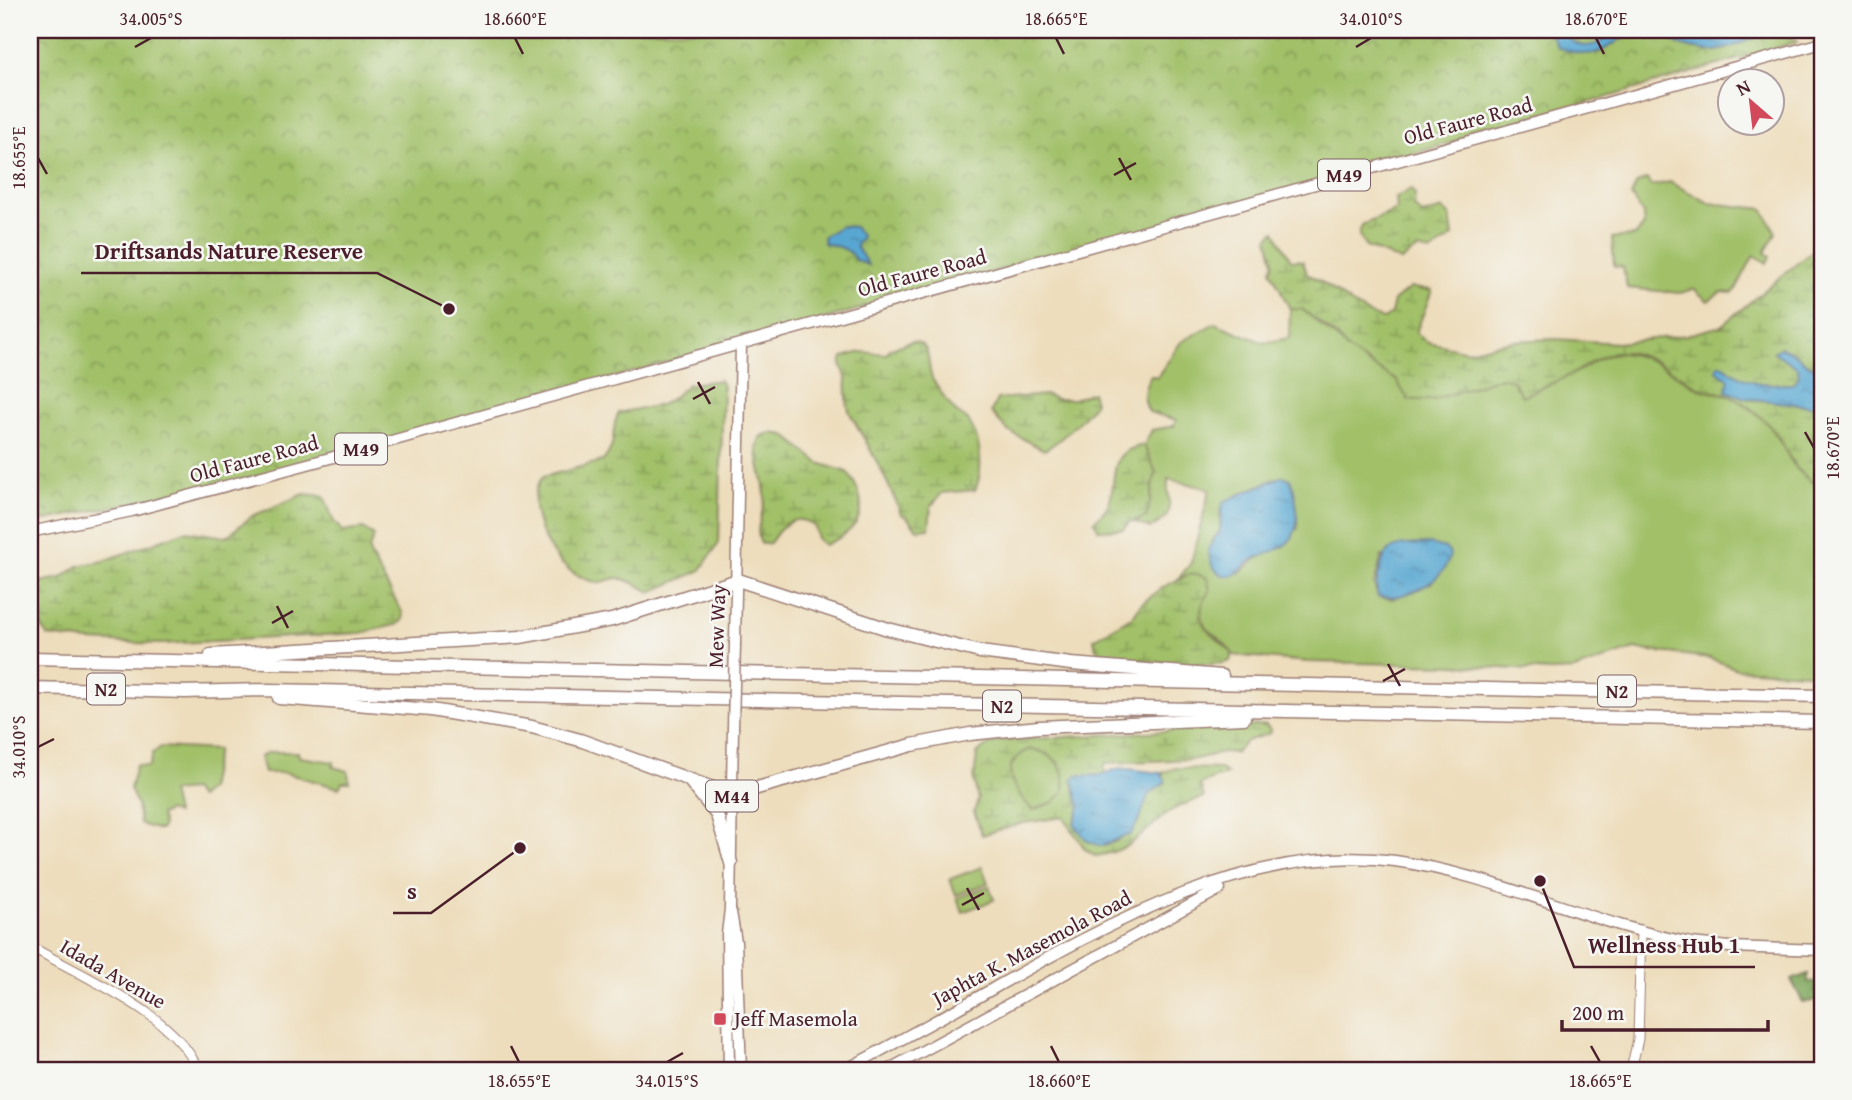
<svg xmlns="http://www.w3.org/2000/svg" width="1852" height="1100" font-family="'Gentium Book Plus',serif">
  <defs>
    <pattern id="forest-firs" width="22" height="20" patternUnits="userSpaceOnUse" patternTransform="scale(1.75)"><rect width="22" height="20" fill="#80a65c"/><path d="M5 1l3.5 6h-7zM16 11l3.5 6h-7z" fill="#6b874c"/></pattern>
    <pattern id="wetland-marsh" width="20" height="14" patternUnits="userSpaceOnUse" patternTransform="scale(1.75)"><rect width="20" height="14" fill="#a1c068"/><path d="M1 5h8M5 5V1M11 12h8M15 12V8" fill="none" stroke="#859b56"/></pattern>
    <pattern id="park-crowns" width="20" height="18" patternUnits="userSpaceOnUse" patternTransform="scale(1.75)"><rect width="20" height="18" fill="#a1c068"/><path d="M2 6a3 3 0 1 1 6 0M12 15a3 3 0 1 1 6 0" fill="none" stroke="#859b56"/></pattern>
    <pattern id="water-ripples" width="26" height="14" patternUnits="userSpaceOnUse" patternTransform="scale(1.75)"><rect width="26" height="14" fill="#58a7d2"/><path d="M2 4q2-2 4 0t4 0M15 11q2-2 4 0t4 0" fill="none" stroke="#4b87ab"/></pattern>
  </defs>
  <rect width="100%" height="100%" fill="#f6f6f2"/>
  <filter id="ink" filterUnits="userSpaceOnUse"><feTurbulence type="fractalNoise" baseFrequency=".0143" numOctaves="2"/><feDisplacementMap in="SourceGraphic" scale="14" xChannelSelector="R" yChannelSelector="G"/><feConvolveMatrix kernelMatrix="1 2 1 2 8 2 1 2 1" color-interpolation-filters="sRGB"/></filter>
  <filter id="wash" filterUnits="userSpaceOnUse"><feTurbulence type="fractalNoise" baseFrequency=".00686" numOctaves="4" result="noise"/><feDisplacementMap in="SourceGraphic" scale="28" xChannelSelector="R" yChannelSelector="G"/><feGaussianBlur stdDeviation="1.57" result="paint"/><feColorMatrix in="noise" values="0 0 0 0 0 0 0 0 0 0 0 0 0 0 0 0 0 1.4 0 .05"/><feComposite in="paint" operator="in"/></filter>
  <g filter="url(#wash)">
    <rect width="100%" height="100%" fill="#edddbc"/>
    <path fill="#a1c068" stroke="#76704a" stroke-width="2" fill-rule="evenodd" d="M1648 179 1651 186 1670 182 1709 203 1763 209 1776 233 1765 253 1770 256 1767 263 1754 255 1735 291 1732 293 1721 292 1708 301 1694 289 1680 293 1627 288 1623 267 1614 266 1612 238 1635 236 1644 226 1643 214 1631 196 1637 183Z
      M1290 309H1302L1366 363 1433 400 1502 377 1513 381 1516 388C1536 383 1560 380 1578 371 1592 364 1605 352 1621 353 1651 354 1674 375 1698 388 1708 393 1720 392 1729 396 1741 401 1755 411 1764 420 1789 444 1783 467 1822 488V674L1737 669 1710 658 1634 649 1574 670 1551 671 1453 665 1308 662 1233 655C1221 629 1182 630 1210 590L1202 576 1192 574 1178 579 1191 563 1210 489 1168 479C1166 505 1179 514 1150 528L1134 522 1146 517C1152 503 1150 488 1156 473L1144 445 1152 430 1174 426 1176 420 1149 412C1142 399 1143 388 1151 375L1157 377 1181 342 1215 323 1264 343 1289 338ZM1276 478 1293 486 1298 528 1239 573 1211 542 1220 531V509L1236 496ZM1382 556 1431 583 1392 599 1378 597 1374 584Z
      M161 747 217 750 209 789 199 798 192 790 171 792 176 814 168 811 160 815 163 825 160 830 140 824 137 805 130 789 136 765 149 767 153 753Z
      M1030 749C1055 752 1067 767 1064 793L1052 803 1032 810C1015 790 994 765 1030 749Z
      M269 752H298L299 757 334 762 333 767 348 771 349 782H342L339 788 285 773H264L260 757Z
      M982 867 988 883 956 895 950 879Z
      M989 886 994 900 963 912 957 898Z"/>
    <path fill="url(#forest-firs)" stroke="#656244" stroke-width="2" d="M1808 974V982L1822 981V1001L1803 1002 1791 980Z"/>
    <path fill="url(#wetland-marsh)" stroke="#76704a" stroke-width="2" fill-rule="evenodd" d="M1411 189 1415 195 1414 207 1422 215 1443 209 1450 216 1453 236 1430 252 1418 249 1401 261 1366 247 1359 235 1362 225 1397 210 1396 198Z
      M1275 231 1291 260 1303 261 1307 274C1335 286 1354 313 1384 319L1391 314 1394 301 1410 288 1432 290 1416 333 1428 342 1467 351 1512 341 1556 339 1618 343 1687 335 1721 326 1822 243V369L1812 368 1790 350 1774 352 1798 368 1799 377 1792 384C1765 385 1744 384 1723 365L1722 373 1729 379V386L1745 398 1822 407V488C1783 467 1789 443 1764 420 1754 411 1741 400 1729 395 1719 391 1707 393 1698 387 1675 374 1648 351 1620 352 1603 353 1590 364 1576 372 1559 381 1540 388 1522 396L1513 381 1502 377 1433 400H1408L1397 381 1348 350 1334 334 1302 309H1290L1271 271 1274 262 1268 238Z
      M912 341C935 344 925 367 933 380 939 390 948 403 955 411 959 415 966 417 969 422 981 439 984 471 975 490L942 493 931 506 929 528 917 529 907 517 901 514C888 480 870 448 852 417 842 402 852 381 841 365L843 357 861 352 886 354 890 349Z
      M720 380 723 386 719 543 700 571 651 592C640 587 628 578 616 578 609 579 602 584 595 582 564 575 544 547 537 518 533 503 533 489 543 477L603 461C620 440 609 428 619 413 654 404 658 414 688 384Z
      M1092 392 1095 402C1086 416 1059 443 1044 450L1008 431 991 412 997 399 1047 395 1056 399H1074Z
      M771 433 785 435 819 463 847 472C873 506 861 531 824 545L817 539 815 527C794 510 781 526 770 543L761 544C753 527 765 513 765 496 765 476 751 454 761 436Z
      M1144 445 1156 473C1150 488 1152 503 1146 517L1129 522 1124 529 1099 530 1094 521C1101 514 1106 511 1110 500 1118 474 1106 452 1144 445Z
      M304 494 324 496 334 522 343 532 363 529 374 536 369 549 370 555 402 612 403 619 399 624 361 633 160 644 88 641 48 636 39 623 30 624V584L61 578 78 566 104 561 185 531 226 537 252 516Z
      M1197 574 1207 578 1210 590C1188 622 1210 631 1232 652L1230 661C1214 669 1110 661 1096 649L1094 639 1133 616 1141 604 1165 586 1187 575Z
      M1266 725 1271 731 1268 734 1246 741 1236 753 1225 752 1195 759 1105 763 1104 775H1078L1073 783 1080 807 1075 821 1101 846C1131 840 1134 826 1144 802 1148 792 1158 783 1164 775L1161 773 1176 768 1221 769 1227 774 1200 784 1204 797C1192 801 1180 805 1169 812 1142 832 1134 850 1096 856L1085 849 1064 817 1023 823 982 835 974 812 978 800 974 780 977 754 986 746 999 741ZM1030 749C1054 752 1067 767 1064 792L1052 803 1032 810C1015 790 994 765 1030 749Z"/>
    <path fill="url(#park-crowns)" stroke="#76704a" stroke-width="2" d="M30 30H1785L1797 42 1278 193 236 482 30 523Z"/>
    <path fill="url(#water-ripples)" stroke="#51637e" stroke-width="2" d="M1549 30H1561C1579 53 1596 49 1616 30H1775C1756 34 1728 53 1709 51 1700 50 1685 47 1677 44 1666 39 1662 29 1648 30 1607 33 1613 68 1557 47Z
      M841 226 854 227 862 237 856 246 868 265 855 260C850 248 835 246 824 243L823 237Z
      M1781 347C1798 352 1805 368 1822 369V407L1745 398 1726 391 1729 379 1716 370 1718 365H1723C1744 384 1765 385 1792 384L1799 377 1798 368 1774 352Z
      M1283 476 1290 479C1295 489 1296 500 1297 511 1299 545 1282 548 1254 559 1246 563 1240 572 1232 576 1215 578 1210 563 1208 549L1220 531 1223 502Z
      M1430 544 1445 548 1450 553C1447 582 1403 601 1378 597 1375 585 1377 581 1380 569 1387 540 1404 545 1430 544Z
      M1120 768 1161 773 1166 782 1148 795 1140 818 1131 834 1101 846 1087 841 1074 824 1080 807 1073 779 1078 775 1097 776Z"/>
  </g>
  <g filter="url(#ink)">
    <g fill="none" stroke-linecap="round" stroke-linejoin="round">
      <defs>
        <path id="minor" d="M30 946C82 977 175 1013 198 1070
          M1631 1070 1638 1039 1641 930"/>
        <path id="major" d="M30 532 132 511 330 458 1822 43
          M735 643 741 344
          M731 912 736 942 741 1070
          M729 1070 727 934 730 909 733 728
          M845 1070C893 1044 941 1018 989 991 1106 924 1255 842 1395 861 1497 875 1590 924 1691 943L1729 947 1822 950
          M888 1070 1220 889"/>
        <path id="highway" d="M211 655 520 637 612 620 738 580 888 629 980 652 1071 664 1222 676
          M30 658 1822 696
          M30 688 188 692
          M182 692 269 690 1822 722
          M279 698 431 710 532 727 580 740 732 795 912 745 970 734 1039 727 1244 718
          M690 781 717 815 731 863"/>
      </defs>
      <use href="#minor" stroke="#9c7e74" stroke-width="11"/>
      <use href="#major" stroke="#9c7e74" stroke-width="13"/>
      <use href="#highway" stroke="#9c7e74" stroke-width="15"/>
      <use href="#minor" stroke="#fff" stroke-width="9"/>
      <use href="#major" stroke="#fff" stroke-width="10"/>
      <use href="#highway" stroke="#fff" stroke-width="12"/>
      <defs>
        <path id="major-bridge" d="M733 728 735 643"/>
      </defs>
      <use href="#major-bridge" stroke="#9c7e74" stroke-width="13" stroke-linecap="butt"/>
      <use href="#major-bridge" stroke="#fff" stroke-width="10"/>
    </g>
  </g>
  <path fill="none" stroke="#4a1f2b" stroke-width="2.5" d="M515 38 523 54M1056 38 1064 54M1596 38 1604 54M135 47 151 38M1356 47 1371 38M38 158 47 174M1119 158 1131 180M1114 175 1136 163M698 382 710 404M693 399 715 387M1805 432 1814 448M277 606 288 628M272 623 293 611M1388 664 1400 686M1383 681 1405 669M38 747 54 739M967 888 979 910M962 905 984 893M511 1046 519 1062M1051 1046 1059 1062M1591 1046 1600 1062M667 1062 683 1053"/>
  <rect fill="#d1495b" stroke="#f6f6f2" stroke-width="2.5" x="713" y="1012" width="14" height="14" rx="3.5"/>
  <g text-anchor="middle" stroke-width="5" stroke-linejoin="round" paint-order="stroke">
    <g fill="#f6f6f2" stroke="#7e6067" stroke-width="2">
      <rect x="1318" y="159.5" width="52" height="31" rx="5"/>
      <rect x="335" y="433.5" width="52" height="31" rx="5"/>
      <rect x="87" y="673.5" width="38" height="31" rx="5"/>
      <rect x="1598" y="675.5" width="38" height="31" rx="5"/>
      <rect x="983" y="690.5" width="38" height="31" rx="5"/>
      <rect x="706" y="780.5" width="52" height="31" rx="5"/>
    </g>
    <g font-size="19" font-weight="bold" fill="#4a1f2b">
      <text x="1344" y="182">M49</text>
      <text x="361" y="456">M49</text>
      <text x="106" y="696">N2</text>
      <text x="1617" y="698">N2</text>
      <text x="1002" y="713">N2</text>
      <text x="732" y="803">M44</text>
    </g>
    <g font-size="21" fill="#4a1f2b" stroke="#f6f6f2">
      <text transform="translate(1468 121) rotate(-15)" y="7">Old Faure Road</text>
      <text transform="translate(922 273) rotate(-15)" y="7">Old Faure Road</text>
      <text transform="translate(254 459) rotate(-15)" y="7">Old Faure Road</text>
      <text transform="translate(717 626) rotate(-88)" y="7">Mew Way</text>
      <text transform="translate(1032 948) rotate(-28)" y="7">Japhta K. Masemola Road</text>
      <text transform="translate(113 974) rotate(30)" y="7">Idada Avenue</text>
    </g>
    <g font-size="21" fill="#4a1f2b" stroke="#f6f6f2" text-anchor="start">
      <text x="734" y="1026">Jeff Masemola</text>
    </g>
  </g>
  <path fill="none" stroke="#4a1f2b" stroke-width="2.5" d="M449 309L377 273H81M520 848L431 913H393M1540 881L1574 967H1755"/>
  <g fill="#4a1f2b" stroke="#f6f6f2" stroke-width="2.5">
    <circle cx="449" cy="309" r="7"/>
    <circle cx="520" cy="848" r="7"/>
    <circle cx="1540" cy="881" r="7"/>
  </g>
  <g font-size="23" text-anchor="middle" font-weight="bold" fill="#4a1f2b" stroke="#f6f6f2" stroke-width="5" stroke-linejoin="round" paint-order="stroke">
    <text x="229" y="259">Driftsands Nature Reserve</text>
    <text x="412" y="899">s</text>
    <text x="1664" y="953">Wellness Hub 1</text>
  </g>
  <rect width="1852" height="1100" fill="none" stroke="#f6f6f2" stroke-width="77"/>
  <g transform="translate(1751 102) rotate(332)"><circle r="33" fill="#f6f6f2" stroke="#b1a0a2" stroke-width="2"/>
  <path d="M0-5L12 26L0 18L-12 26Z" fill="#d1495b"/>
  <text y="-10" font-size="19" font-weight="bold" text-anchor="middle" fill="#4a1f2b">N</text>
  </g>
  <path d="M1562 1020v10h206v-10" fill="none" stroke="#4a1f2b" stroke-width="3.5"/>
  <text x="1572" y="1020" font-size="21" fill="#4a1f2b" stroke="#f6f6f2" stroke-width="5" paint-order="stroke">200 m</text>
  <rect x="38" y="38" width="1776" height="1024" fill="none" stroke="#4a1f2b" stroke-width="2.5"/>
  <g font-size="18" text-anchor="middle" fill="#4a1f2b">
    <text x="151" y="25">34.005°S</text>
    <text x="515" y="25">18.660°E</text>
    <text x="1056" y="25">18.665°E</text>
    <text x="1371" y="25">34.010°S</text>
    <text x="1596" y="25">18.670°E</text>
    <text transform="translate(19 158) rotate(-90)" y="6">18.655°E</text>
    <text transform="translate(1833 448) rotate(-90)" y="6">18.670°E</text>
    <text transform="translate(19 747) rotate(-90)" y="6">34.010°S</text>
    <text x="519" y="1087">18.655°E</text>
    <text x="667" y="1087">34.015°S</text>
    <text x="1059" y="1087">18.660°E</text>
    <text x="1600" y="1087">18.665°E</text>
  </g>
</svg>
